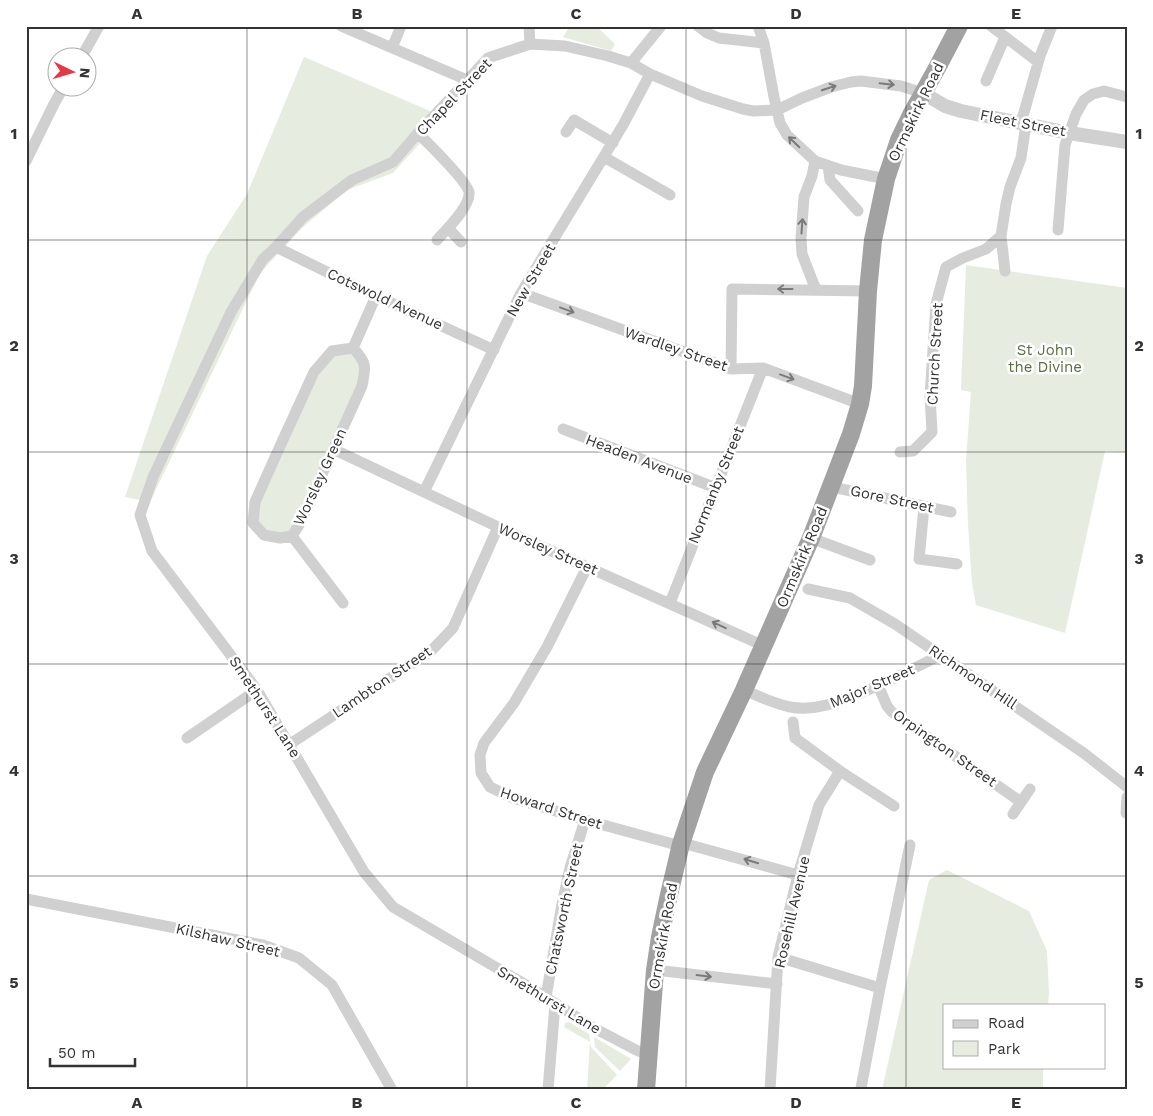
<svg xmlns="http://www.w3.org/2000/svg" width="1153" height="1116" font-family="'Work Sans',sans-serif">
  <rect width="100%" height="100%" fill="#fff"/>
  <path fill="#e6ecdf" d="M570 26H596L615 44 611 51 563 37Z
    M304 57 444 117 393 173 347 190 302 228 260 273 150 502 125 497 207 256 247 194Z
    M966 265 1127 288V452L1105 451 1065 633 976 605 972 583 968 524 966 461 971 392 961 390Z
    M353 348 365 370 299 525 280 538 253 523 281 444 332 351Z
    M947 870 1029 911 1047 951 1049 993 1048 1005H944V1067H1043V1090H882L929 880Z
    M569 1022 589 1034 591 1047 617 1075 602 1090H587L590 1042 564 1027 565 1023Z
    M594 1037 631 1059 620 1071 595 1047Z"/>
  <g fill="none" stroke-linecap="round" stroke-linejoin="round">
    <path stroke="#d0d0d0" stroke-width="11" d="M341 26 467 80
      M529 26 530 44
      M698 26 707 33 719 38 764 43
      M758 26 764 43 774 97 780 123 787 135 815 161 841 170 886 179
      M991 26 1038 62
      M392 48 401 26
      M81 58 99 26
      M631 63 661 26
      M986 81 1005 37
      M1021 123 1040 56 1052 26
      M566 132 574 120 613 143
      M418 133C428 143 467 181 469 192 471 206 446 230 437 240
      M604 157 670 195
      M26 161 54 104 63 88
      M815 161 812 176 804 197 801 238 802 254 816 290
      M828 166 830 180 858 211
      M448 228 461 242
      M1058 230 1065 145 1076 114 1084 100 1093 94 1104 91 1127 97
      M1001 236 1005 271
      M276 247 376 296 494 350
      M521 293 731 369 763 368 860 404
      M353 348C367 363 366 366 362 386L299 525 292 536 280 538 264 535 253 523 255 502 281 444 314 372 332 351 353 348 376 296
      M731 369 732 289 868 291
      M563 429 716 488
      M333 449 498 527 764 646
      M900 452 913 451 932 432 930 396 936 304 946 267 963 258 986 249 1001 236 1006 204 1010 187 1021 158 1026 124
      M832 487 951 512
      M424 492 521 293 623 125 650 74
      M924 507 919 559 957 564
      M292 536 343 603
      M811 538 870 560
      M587 567 547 647 514 703 484 743 480 755 481 773 490 787 513 798 585 820 673 844 690 845 798 875
      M808 589 850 598 895 624 1085 754 1127 787
      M670 603 763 368
      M878 685 887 706 892 712 1021 802
      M744 690C759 696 774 704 790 707 818 712 843 700 868 690 892 679 916 668 940 655
      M793 722 795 738 840 771 894 806
      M187 738 257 690
      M290 744 431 651 453 628 498 527
      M1126 813 1127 797
      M1013 814 1030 789
      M26 899 263 945 299 958 332 985 392 1090
      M778 957 880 988
      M655 970 777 984
      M546 997 562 904 570 868 585 820
      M649 1052H641L636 1050 592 1027 531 988 393 907 364 872 257 690 152 551 140 515 153 477 231 312 263 259 276 247 303 217 352 180 393 162 418 133 488 58 530 44 565 46 608 56 631 63 650 74 702 96 743 109 753 111 777 110 802 98 831 87 851 82 861 81 901 86 923 93
      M861 1088 880 988 910 845
      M548 1090 555 1004
      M770 1090 778 957 798 875 819 805 840 771"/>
    <path stroke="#d0d0d0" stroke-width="14" d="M923 93 945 106 961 111 1069 133 1127 142"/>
    <path stroke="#a2a2a2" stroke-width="18" d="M646 1090 655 970 660 937 668 899 681 844 705 772 744 690 811 538 851 434 860 404 863 386 868 291 873 240 886 179 899 140 912 113 937 68 959 26"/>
  </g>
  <defs><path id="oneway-shaft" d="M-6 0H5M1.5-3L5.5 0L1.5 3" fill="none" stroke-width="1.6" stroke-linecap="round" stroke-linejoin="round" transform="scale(1.25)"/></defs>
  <g stroke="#7a7a7a">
    <use href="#oneway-shaft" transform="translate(887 84) rotate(6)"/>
    <use href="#oneway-shaft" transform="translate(829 88) rotate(-18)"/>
    <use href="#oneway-shaft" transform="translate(794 142) rotate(-136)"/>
    <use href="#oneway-shaft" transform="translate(802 226) rotate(-86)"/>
    <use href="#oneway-shaft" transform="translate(785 289) rotate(-180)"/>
    <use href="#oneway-shaft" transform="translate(567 310) rotate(20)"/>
    <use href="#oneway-shaft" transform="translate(787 377) rotate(20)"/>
    <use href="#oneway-shaft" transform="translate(719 625) rotate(-155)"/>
    <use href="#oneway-shaft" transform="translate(751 861) rotate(-163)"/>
    <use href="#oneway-shaft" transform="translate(704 976) rotate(7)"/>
  </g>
  <path fill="none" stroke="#333" stroke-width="1" stroke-opacity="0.55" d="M247 26V1090M467 26V1090M686 26V1090M906 26V1090M26 240H1127M26 452H1127M26 664H1127M26 876H1127"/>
  <g text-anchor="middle" stroke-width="5" stroke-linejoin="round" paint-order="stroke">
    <g font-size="15" fill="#333" stroke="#fff">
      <text transform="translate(454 97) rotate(-46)" y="5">Chapel Street</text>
      <text transform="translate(916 112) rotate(-64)" y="5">Ormskirk Road</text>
      <text transform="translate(1023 123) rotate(11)" y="5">Fleet Street</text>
      <text transform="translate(531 280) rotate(-60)" y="5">New Street</text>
      <text transform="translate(385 299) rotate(25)" y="5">Cotswold Avenue</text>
      <text transform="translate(676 349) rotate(19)" y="5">Wardley Street</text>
      <text transform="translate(935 354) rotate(-87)" y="5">Church Street</text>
      <text transform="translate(639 459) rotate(21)" y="5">Headen Avenue</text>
      <text transform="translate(320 477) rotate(-65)" y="5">Worsley Green</text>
      <text transform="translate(716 485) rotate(-68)" y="5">Normanby Street</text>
      <text transform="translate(892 499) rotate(12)" y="5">Gore Street</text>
      <text transform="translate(548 549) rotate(24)" y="5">Worsley Street</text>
      <text transform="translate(802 557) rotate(-67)" y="5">Ormskirk Road</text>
      <text transform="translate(973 677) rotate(34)" y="5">Richmond Hill</text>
      <text transform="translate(382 682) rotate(-34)" y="5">Lambton Street</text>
      <text transform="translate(872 686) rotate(-23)" y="5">Major Street</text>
      <text transform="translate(265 707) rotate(57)" y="5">Smethurst Lane</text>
      <text transform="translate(945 748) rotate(35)" y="5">Orpington Street</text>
      <text transform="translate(551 808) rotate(18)" y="5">Howard Street</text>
      <text transform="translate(564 909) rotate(-78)" y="5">Chatsworth Street</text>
      <text transform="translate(792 912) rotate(-77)" y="5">Rosehill Avenue</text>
      <text transform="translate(663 936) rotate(-80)" y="5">Ormskirk Road</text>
      <text transform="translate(228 940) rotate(13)" y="5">Kilshaw Street</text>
      <text transform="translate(549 1000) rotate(31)" y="5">Smethurst Lane</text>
    </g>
    <g font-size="15" fill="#56703f" stroke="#fff">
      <text x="1045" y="355">St John<tspan x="1045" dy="17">the Divine</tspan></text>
    </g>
  </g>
  <rect width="1153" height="1116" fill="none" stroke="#ffffff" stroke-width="55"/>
  <rect x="943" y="1004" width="162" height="65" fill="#ffffff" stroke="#adadad"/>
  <rect x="953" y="1020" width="25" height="8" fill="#d0d0d0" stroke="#adadad"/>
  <text x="988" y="1028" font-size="15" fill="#333333">Road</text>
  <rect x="953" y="1041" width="25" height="15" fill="#e6ecdf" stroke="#adadad"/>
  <text x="988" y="1054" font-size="15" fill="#333333">Park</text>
  <g transform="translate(72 72) rotate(95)"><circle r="24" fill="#ffffff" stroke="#adadad"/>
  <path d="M0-4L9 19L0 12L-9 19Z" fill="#e63946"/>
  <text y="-8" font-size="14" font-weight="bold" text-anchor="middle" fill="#333333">N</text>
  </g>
  <path d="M50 1058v8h85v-8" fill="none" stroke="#333333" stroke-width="2.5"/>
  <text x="58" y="1058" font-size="15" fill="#333333" stroke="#ffffff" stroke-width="4" paint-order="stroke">50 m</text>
  <rect x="28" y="28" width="1098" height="1060" fill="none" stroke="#333" stroke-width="2"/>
  <g font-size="16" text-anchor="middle" font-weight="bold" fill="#333">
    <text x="137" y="19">A</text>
    <text x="357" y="19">B</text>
    <text x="576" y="19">C</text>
    <text x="796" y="19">D</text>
    <text x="1016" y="19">E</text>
    <text x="14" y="139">1</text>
    <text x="1139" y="139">1</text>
    <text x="14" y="351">2</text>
    <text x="1139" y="351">2</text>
    <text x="14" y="564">3</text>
    <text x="1139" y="564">3</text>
    <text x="14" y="776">4</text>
    <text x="1139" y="776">4</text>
    <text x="14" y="988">5</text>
    <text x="1139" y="988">5</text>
    <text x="137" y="1108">A</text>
    <text x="357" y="1108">B</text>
    <text x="576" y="1108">C</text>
    <text x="796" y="1108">D</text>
    <text x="1016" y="1108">E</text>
  </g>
</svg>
